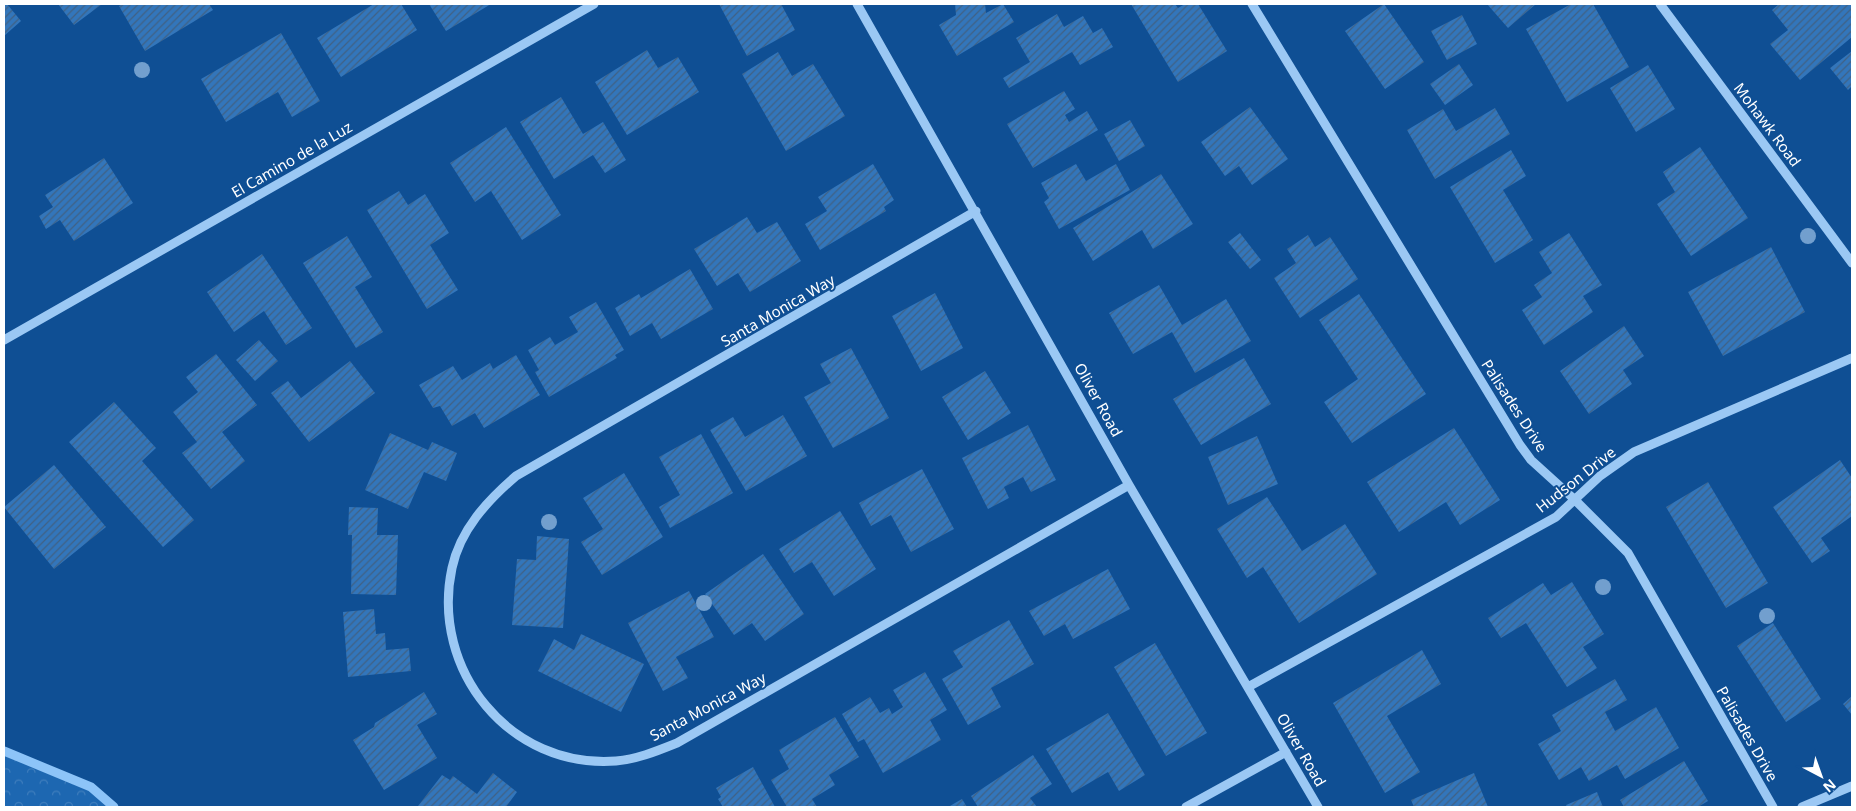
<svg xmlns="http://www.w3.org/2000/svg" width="1856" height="811" font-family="'Noto Sans',sans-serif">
  <defs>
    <pattern id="park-crowns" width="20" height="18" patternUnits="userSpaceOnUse" patternTransform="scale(1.25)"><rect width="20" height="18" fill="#1d67b1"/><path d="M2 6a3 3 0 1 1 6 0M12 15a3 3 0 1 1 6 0" fill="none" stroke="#3f7ebd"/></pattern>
    <pattern id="building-hatch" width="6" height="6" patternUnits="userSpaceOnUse" patternTransform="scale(1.25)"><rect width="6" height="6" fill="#3376bb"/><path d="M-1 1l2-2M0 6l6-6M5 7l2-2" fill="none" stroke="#406184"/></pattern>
  </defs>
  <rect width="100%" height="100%" fill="#0f4f94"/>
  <path fill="url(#park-crowns)" d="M4 751 91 787 114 807H4Z"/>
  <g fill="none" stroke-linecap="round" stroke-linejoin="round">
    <path stroke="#8dc4f8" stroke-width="9" d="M4 751 91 787 114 807"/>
  </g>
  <path fill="url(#building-hatch)" d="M4 4H7L21 21 4 36Z
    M58 4H102L74 25Z
    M123 4H209L213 10 145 51 119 6Z
    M374 4H401L417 30 341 77 317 38Z
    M429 4H491L446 31Z
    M719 4H781L795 30 747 56Z
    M955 4H985L986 13 1003 4 1014 22 957 56 939 25 956 15Z
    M1131 4H1175L1178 8 1185 4H1198L1227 51 1178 82Z
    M1384 4 1424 62 1385 89 1345 31Z
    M1487 4H1536L1508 28Z
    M1571 4H1593L1629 67 1567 102 1526 29Z
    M1779 4H1852V37L1800 80 1770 44 1788 30 1772 10Z
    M1057 14 1064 27 1083 16 1093 33 1102 28 1113 47 1080 65 1072 52 1009 88 1003 78 1030 62 1016 38Z
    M1462 15 1477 44 1447 60 1431 31Z
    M281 33 320 101 292 117 278 92 226 122 201 79Z
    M647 50 658 68 678 57 699 92 627 135 595 82Z
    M1852 51V86L1848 90 1830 68Z
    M778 52 792 76 813 64 845 116 786 151 742 74Z
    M1459 64 1473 85 1445 105 1430 84Z
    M1648 65 1675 109 1636 132 1610 88Z
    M1064 91 1075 109 1065 115 1069 122 1087 111 1098 130 1033 168 1007 124Z
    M561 97 583 134 603 122 626 160 605 173 593 155 554 179 520 122Z
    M1250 107 1288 159 1252 185 1239 166 1225 176 1201 142Z
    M1495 108 1510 134 1435 179 1407 130 1443 109 1456 131Z
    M1130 120 1145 146 1119 161 1104 134Z
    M506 127 561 215 522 240 491 191 475 202 450 163Z
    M1700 147 1748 218 1691 256 1657 204 1675 192 1663 172Z
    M1511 150 1526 176 1503 190 1533 240 1495 263 1450 187Z
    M104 158 133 203 74 241 60 220 46 229 39 216 53 207 45 195Z
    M873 164 894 200 884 207 886 211 820 250 805 224 827 211 818 197Z
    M1076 164 1086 181 1116 164 1130 190 1059 229 1044 202 1049 198 1041 183Z
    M1161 174 1193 224 1153 249 1142 230 1093 261 1073 228Z
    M399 191 408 205 425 194 449 233 430 245 458 290 427 309 367 210Z
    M747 217 757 233 777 222 801 261 750 292 738 273 717 286 694 249Z
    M1240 233 1261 260 1250 269 1228 242Z
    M1569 233 1602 285 1583 296 1593 312 1544 345 1522 310 1542 297 1534 285 1552 273 1539 252Z
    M1308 235 1315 247 1330 237 1358 279 1300 318 1274 278 1296 263 1287 249Z
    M347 236 372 277 355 287 383 332 356 348 303 263Z
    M1771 247 1805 312 1723 356 1688 292Z
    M262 254 312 328 286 345 264 311 234 332 207 292Z
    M690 269 713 309 661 339 652 323 630 336 615 308 639 294 641 298Z
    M1159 285 1182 325 1226 299 1251 341 1195 373 1172 332 1133 354 1109 313Z
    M935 293 963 348 921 371 892 316Z
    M1359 294 1426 394 1352 443 1324 402 1358 379 1319 320Z
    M596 302 624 350 615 355 617 358 549 397 535 372 539 370 528 350 550 337 555 345 578 332 569 317Z
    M1624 326 1644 356 1623 370 1632 384 1589 414 1560 371Z
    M259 340 278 361 255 381 236 360Z
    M851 348 889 418 833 448 804 397 831 383 820 364Z
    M216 354 257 405 222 432 245 461 211 489 182 453 197 442 173 412 198 392 186 377Z
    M516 355 540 395 484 428 475 413 452 426 440 406 433 408 419 385 453 366 462 380 490 363 493 369Z
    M1244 358 1271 404 1201 445 1173 399Z
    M350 361 375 393 309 442 271 393 288 381 301 398Z
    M985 371 1011 413 968 440 942 397Z
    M114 402 156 448 142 461 194 520 163 547 69 442Z
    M783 415 807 456 746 491 710 430 733 417 745 437Z
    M1028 425 1056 480 1031 492 1023 477 1004 487 1009 498 988 509 962 458Z
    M1454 428 1500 500 1460 525 1446 502 1399 532 1367 482Z
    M390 433 428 450 432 442 457 453 446 481 424 472 408 509 365 490Z
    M701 434 733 493 670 528 659 507 680 495 659 457Z
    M1257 436 1278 484 1228 505 1208 457Z
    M1840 460 1852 478V516L1821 538 1830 551 1812 563 1773 507Z
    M54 465 106 527 54 569 4 507Z
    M922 469 954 529 911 552 891 515 871 526 859 503Z
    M624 473 663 537 602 575 581 542 603 529 583 498Z
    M1708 482 1768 583 1726 608 1666 507Z
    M1267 497 1302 551 1345 524 1377 574 1299 623 1263 567 1247 578 1217 529Z
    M349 507 378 508 377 535H398L396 595 351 594 352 535H348Z
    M840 511 876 569 834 596 812 562 794 573 779 549Z
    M537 536 569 539 563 628 512 625 517 559 536 560Z
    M763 554 804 614 765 641 752 623 734 635 705 594Z
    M1108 569 1130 609 1073 639 1065 624 1044 636 1029 611Z
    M1572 582 1604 634 1583 647 1597 668 1567 687 1526 623 1501 638 1488 618 1543 583 1551 595Z
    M689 591 714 637 676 657 688 678 663 691 628 623Z
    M374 609 376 634 385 633 386 650 409 648 411 671 348 677 343 612Z
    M1009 620 1034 664 991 688 1001 707 968 725 942 679 963 667 953 651Z
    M1773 623 1821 699 1786 722 1737 646Z
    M581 634 644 664 621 712 538 671 554 639 574 650Z
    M1155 643 1207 733 1166 756 1114 667Z
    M1422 650 1441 684 1387 716 1420 772 1385 793 1333 703Z
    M925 672 947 710 930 720 941 740 883 773 864 739 858 742 842 714 870 697 880 713 889 708 892 714 903 707 893 690Z
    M1615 679 1627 700 1605 712 1615 731 1656 707 1679 748 1625 779 1617 765 1589 781 1581 767 1559 780 1538 744 1561 731 1552 715Z
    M424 692 437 714 417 725 437 758 384 790 353 740 374 727 375 723Z
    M1852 696V715L1843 704Z
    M1108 713 1145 775 1119 791 1108 772 1072 793 1046 749Z
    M835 717 859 757 829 775 835 785 812 799 817 807H787L771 780 789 769 779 750Z
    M1033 755 1052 784 1030 798 1037 807H978L971 796Z
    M1684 761 1708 801 1698 807H1624L1620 800Z
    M753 767 775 807H723L718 799 721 797 716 788Z
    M493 773 517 792 506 807 418 806 442 775 450 780 453 776 477 794Z
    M1474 773 1488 807H1414L1411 800Z
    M1597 792 1603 807H1567L1566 805Z
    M962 799 967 807H948Z"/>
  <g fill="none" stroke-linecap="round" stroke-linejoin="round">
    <path stroke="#9bc8f4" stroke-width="9" d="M857 4 1129 485 1318 807
      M1252 4 1520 445 1531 460 1574 499 1628 553 1773 807
      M1660 4 1852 263
      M976 211 516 476C487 501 460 530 452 568 430 670 510 769 616 761 638 759 657 751 677 743L1129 485
      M4 340 594 4
      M1248 687 1556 517 1600 476 1634 452 1852 358
      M1186 807 1286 752
      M1802 807 1852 786"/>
  </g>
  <g fill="#729fce">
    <circle cx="142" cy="70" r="8"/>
    <circle cx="1808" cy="236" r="8"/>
    <circle cx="549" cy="522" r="8"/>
    <circle cx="1603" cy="587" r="8"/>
    <circle cx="704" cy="603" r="8"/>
    <circle cx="1767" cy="616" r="8"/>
  </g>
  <g text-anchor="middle" stroke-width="4" stroke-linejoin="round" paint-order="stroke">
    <g font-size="15" fill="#fff" stroke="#0f4f94">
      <text transform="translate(1767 125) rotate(53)" y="5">Mohawk Road</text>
      <text transform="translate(292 160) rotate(-30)" y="5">El Camino de la Luz</text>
      <text transform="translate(778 311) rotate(-30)" y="5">Santa Monica Way</text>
      <text transform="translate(1098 400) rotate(61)" y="5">Oliver Road</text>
      <text transform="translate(1514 406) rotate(57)" y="5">Palisades Drive</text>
      <text transform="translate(1576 480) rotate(-38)" y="5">Hudson Drive</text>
      <text transform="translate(708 707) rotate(-28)" y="5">Santa Monica Way</text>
      <text transform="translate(1747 734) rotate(60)" y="5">Palisades Drive</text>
      <text transform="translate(1301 750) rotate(60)" y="5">Oliver Road</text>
    </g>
  </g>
  <rect width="1856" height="811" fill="none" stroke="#ffffff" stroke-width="10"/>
  <g transform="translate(1821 776) rotate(139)" stroke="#0f4f94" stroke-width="4" paint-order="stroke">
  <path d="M0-4L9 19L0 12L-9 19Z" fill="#ffffff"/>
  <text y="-8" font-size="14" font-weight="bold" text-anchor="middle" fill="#ffffff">N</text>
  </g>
</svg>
